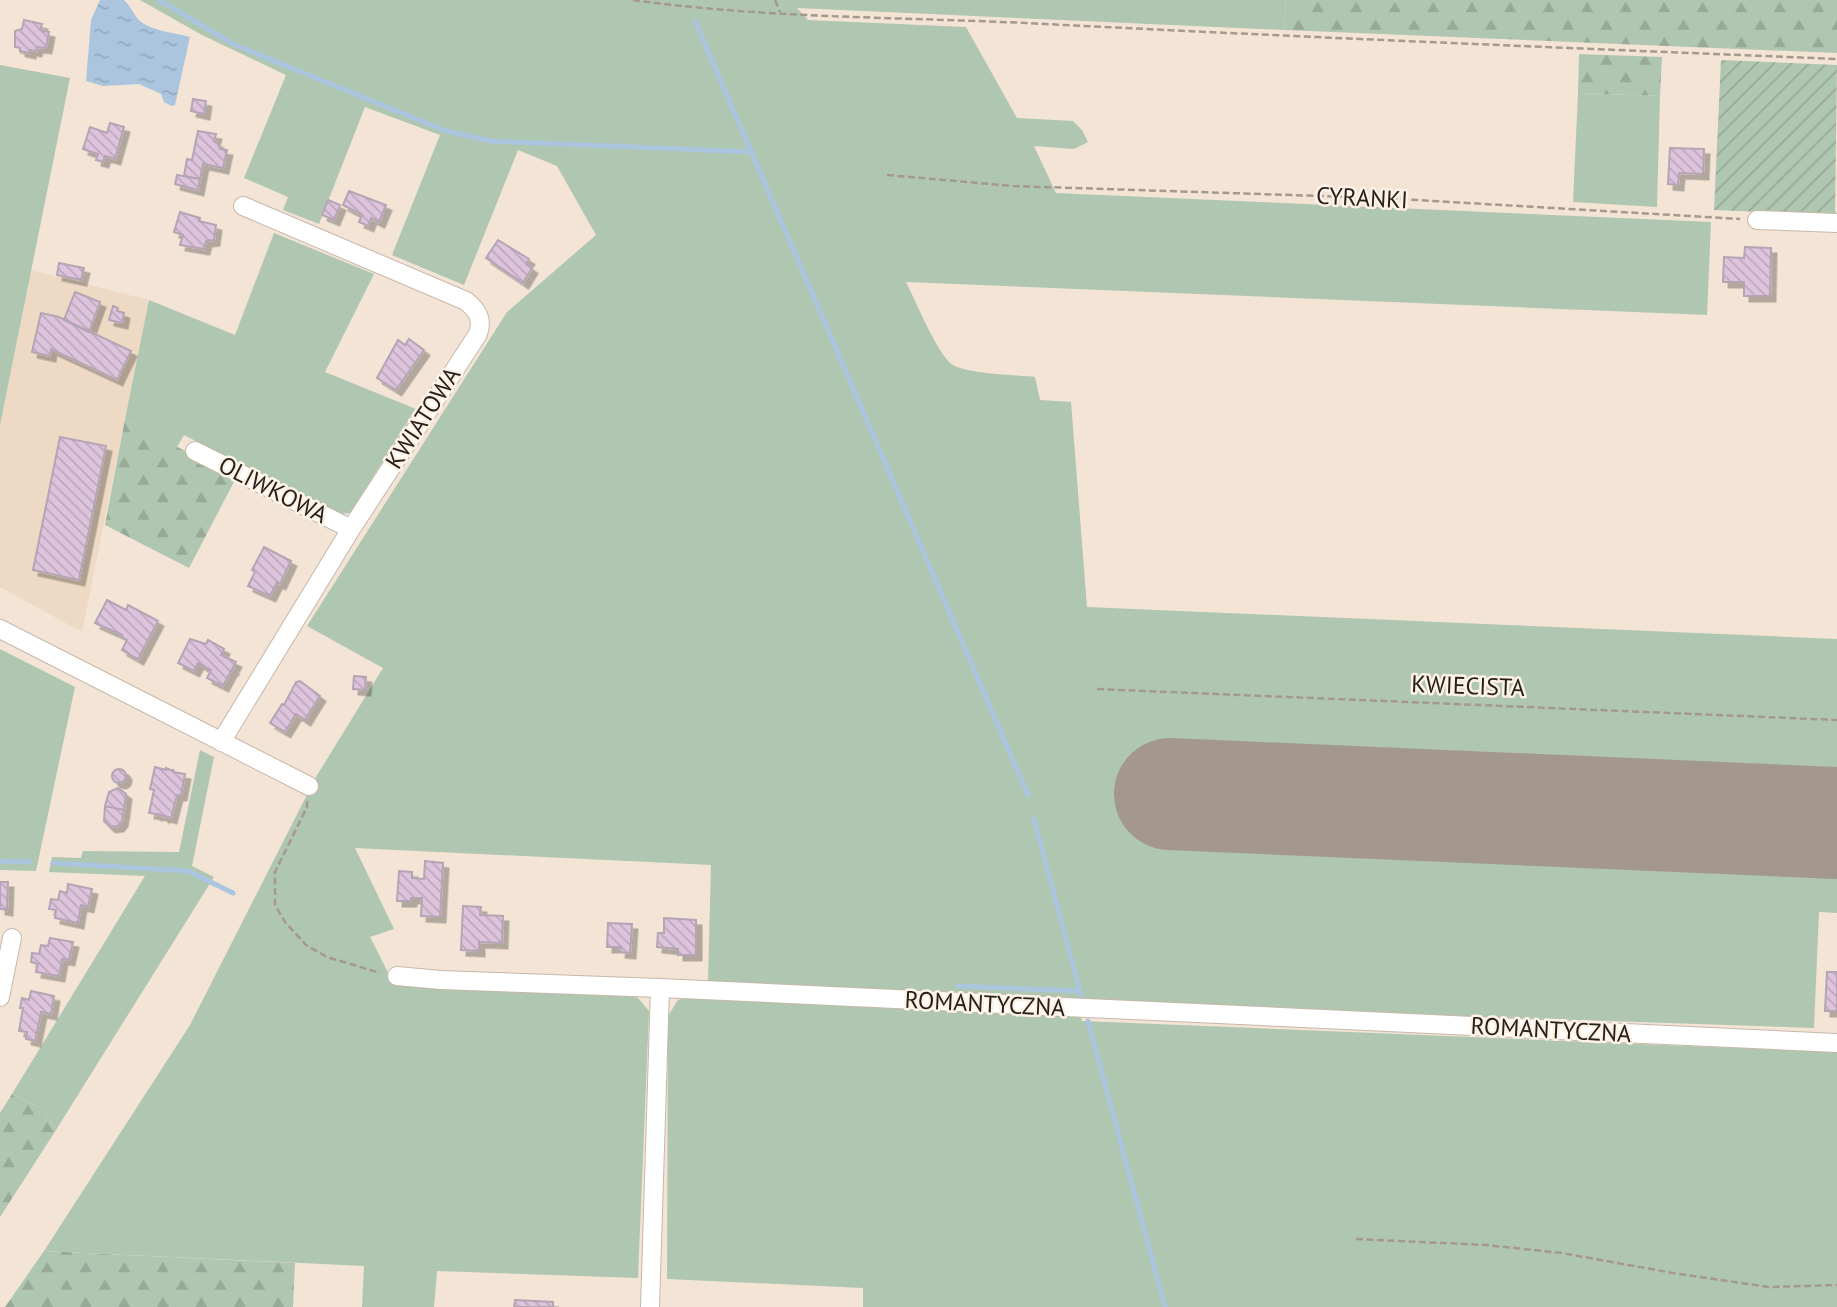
<svg xmlns="http://www.w3.org/2000/svg" width="1837" height="1307" font-family="'PT Sans',sans-serif">
  <defs>
    <pattern id="forest-firs" width="22" height="20" patternUnits="userSpaceOnUse" patternTransform="scale(1.75)"><rect width="22" height="20" fill="#afc6b0"/><path d="M5 1l3.5 6h-7zM16 11l3.5 6h-7z" fill="#97aa97"/></pattern>
    <pattern id="garden-furrows" width="10" height="10" patternUnits="userSpaceOnUse" patternTransform="scale(1.75)"><rect width="10" height="10" fill="#afc6b0"/><path d="M-1 1l2-2M0 10L10 0M9 11l2-2" fill="none" stroke="#97aa97"/></pattern>
    <pattern id="water-ripples" width="26" height="14" patternUnits="userSpaceOnUse" patternTransform="scale(1.75)"><rect width="26" height="14" fill="#abc5df"/><path d="M2 4q2-2 4 0t4 0M15 11q2-2 4 0t4 0" fill="none" stroke="#93a9bf"/></pattern>
    <pattern id="building-back-hatch" width="6" height="6" patternUnits="userSpaceOnUse" patternTransform="scale(1.75)"><rect width="6" height="6" fill="#dec3dd"/><path d="M-1 5l2 2M0 0l6 6M5-1l2 2" fill="none" stroke="#bea7bd"/></pattern>
    <filter id="shadow"><feDropShadow dx="5.5" dy="5.5" stdDeviation="0" flood-color="#0004"/></filter>
  </defs>
  <rect width="100%" height="100%" fill="#f3e4d6"/>
  <path fill="#edd9c4" d="M31 270 149 300 82 632 0 587V425Z"/>
  <path fill="#afc6b0" d="M140 0H1286L1284 30 797 8 808 20 966 27 1017 118 1073 121 1082 130 1088 142 1074 149 1034 146 1056 193 1711 222 1707 315 906 282C916 302 935 348 950 363 962 374 1017 375 1035 377L1040 400 1071 402 1087 607 1837 639V913L1819 912 1814 1028 1338 1012 718 985 708 981 711 865 355 848 394 929 370 937 394 984 629 995 638 998 649 1011 638 1278 437 1271 434 1307H362L364 1266 44 1251 190 1025 316 777 383 668 307 626 507 312 596 235 557 166 518 150 464 285 392 255 440 135 365 107 319 224 283 210 288 197 244 178 286 75 202 35Z
    M0 65 70 78 0 425Z
    M1578 93 1660 96 1657 207 1573 202Z
    M274 233 374 274 325 372 416 409 350 513 339 514 184 435 177 447 125 419 149 300 235 335Z
    M0 649 75 687 36 871 0 870Z
    M200 750 214 757 192 866 214 877 56 1130 42 1109 12 1094 145 876 49 872 52 857 81 858 83 851 179 852Z
    M692 996 1080 1015 1082 1021 1837 1052V1307H863V1288L667 1279 668 1016 678 1000Z"/>
  <path fill="url(#forest-firs)" d="M1286 0H1837V53L1284 30Z
    M1579 54 1662 57 1660 96 1578 93Z
    M125 419 236 478 189 568 105 525Z
    M12 1094 42 1109 56 1130 0 1217V1113Z
    M44 1251 295 1263 293 1307H5Z"/>
  <path fill="url(#garden-furrows)" d="M1721 60 1837 65 1835 215 1714 210Z"/>
  <path fill="url(#water-ripples)" d="M100 0H124C131 6 134 16 141 22 154 31 175 33 190 37L175 105 172 106 164 102 161 94 139 84 103 86 86 81 91 20Z"/>
  <g fill="none" stroke-linecap="round" stroke-linejoin="round">
    <path stroke="#abc5df" stroke-width="5" d="M159 0 235 45 446 131 491 141 753 152
      M695 21 1028 795
      M1034 819 1081 995
      M0 861 30 862
      M53 863 188 871 233 893
      M958 986 1079 991
      M1088 1021 1165 1307"/>
    <path stroke="#a4988e" stroke-width="112" d="M1170 794 1837 823"/>
  </g>
  <path fill="url(#building-back-hatch)" stroke="#b4a5b4" stroke-width="2" filter="url(#shadow)" d="M24 20 42 24 40 30 49 32 46 48 37 47 36 51 30 50V53L20 51V48L15 47V31L22 29Z
    M193 99 206 101 204 114 191 111Z
    M110 123 124 127 115 159 105 156 103 162 96 160 98 154 83 149 90 127 107 133Z
    M198 131 216 134 214 141 218 143 220 149 227 150 223 168 203 164 200 179 184 176 187 159 192 160Z
    M1670 148 1704 149 1703 174 1679 173 1678 185 1668 184Z
    M177 175 200 179 198 190 175 184Z
    M349 191 386 205 379 222 371 218 368 226 359 222 362 215 343 205Z
    M328 200 340 205 334 220 322 215Z
    M180 212 200 218 199 221 216 225 214 240 206 241 204 249 180 245 183 235 174 232Z
    M498 240 529 259 526 264 532 268 523 283 486 258Z
    M1745 247 1771 248 1770 296H1744V282H1723L1724 257 1744 258Z
    M59 263 84 268 81 280 57 275Z
    M75 292 100 302 89 332 64 320Z
    M113 306 118 308 117 311 124 313 122 323 109 320Z
    M41 313 59 317 131 351 117 380 51 349 50 356 32 352Z
    M409 339 424 350 396 390 377 378 398 340 405 345Z
    M60 437 106 446 79 580 33 570Z
    M264 547 291 561 280 584 277 582 270 596 248 586 255 572 252 570Z
    M107 600 126 610 128 605 158 621 138 659 122 650 127 640 121 637 122 635 95 623Z
    M190 639 206 644 208 640 224 649 221 655 236 662 232 669 234 670 232 669 223 686 207 678 211 670 198 663 194 671 178 663Z
    M354 676 366 677 365 690 353 689Z
    M300 681 320 696 305 720 296 714 285 732 270 723 282 704 284 705 296 682Z
    M155 767 166 770V768L173 771V769L174 772 185 774 181 795H177L171 818 165 816 163 818 164 816 157 814 156 816V814L149 813 154 790 150 789Z
    M112 776a7 7 0 1 1 14 0a7 7 0 1 1-14 0Z
    M118 788 126 794 124 810 105 806 109 792Z
    M105 806 124 810 122 821 118 826 110 827 104 821Z
    M425 861 443 863 440 917 421 916 422 898H411V901H397L399 871 412 872V878L424 879Z
    M0 882H8L7 910 0 909Z
    M68 884 92 889 88 907 81 905 78 923 55 918 56 910 49 909 51 899 58 900 60 891 67 893Z
    M463 906 481 907 480 915 503 916 502 943 479 942V951L461 950Z
    M664 918 696 920V955H678V949L657 947 658 933H664Z
    M608 923 632 924 630 953 620 952 621 947H607Z
    M50 938 73 942 69 960 62 959 59 976 36 972 38 964 31 962 32 953 39 954 41 945 48 946Z
    M1827 972H1837V1011H1825Z
    M31 991 54 996 51 1014 41 1012 35 1041 26 1039 27 1032 19 1031 23 1008H20L22 998 29 1000Z
    M515 1300 553 1302V1307H514Z"/>
  <g fill="none" stroke-linecap="round" stroke-linejoin="round">
    <defs>
      <path id="street" d="M1757 220 1837 223
        M195 451 351 529
        M0 629 309 786
        M221 742 351 529 478 334C483 319 478 311 466 301L243 206
        M397 976 441 980 660 988 1837 1043
        M0 997 12 938
        M650 1307 660 988"/>
    </defs>
    <use href="#street" stroke="#c6b8aa" stroke-width="20"/>
    <path stroke="#a5998f" stroke-width="2.5" stroke-dasharray="7 3.5" stroke-linecap="butt" d="M633 0C762 18 895 17 1026 23 1296 37 1567 48 1837 59
      M775 0 780 12
      M887 175 1013 186 1383 198 1740 219
      M1097 689 1837 720
      M307 801V807L275 872V905L285 922 306 945 327 957 380 973
      M1356 1239 1486 1245 1562 1253 1673 1273 1769 1287 1837 1285"/>
    <use href="#street" stroke="#fff" stroke-width="18"/>
  </g>
  <g text-anchor="middle" stroke-width="5" stroke-linejoin="round" paint-order="stroke">
    <g font-size="24" fill="#27211c" stroke="#fef2e6">
      <text transform="translate(1362 198) rotate(3)" y="8">CYRANKI</text>
      <text transform="translate(423 418) rotate(-57)" y="8">KWIATOWA</text>
      <text transform="translate(273 490) rotate(27)" y="8">OLIWKOWA</text>
      <text transform="translate(1468 686) rotate(2)" y="8">KWIECISTA</text>
      <text transform="translate(985 1004) rotate(3)" y="8">ROMANTYCZNA</text>
      <text transform="translate(1551 1030) rotate(3)" y="8">ROMANTYCZNA</text>
    </g>
  </g>
</svg>
